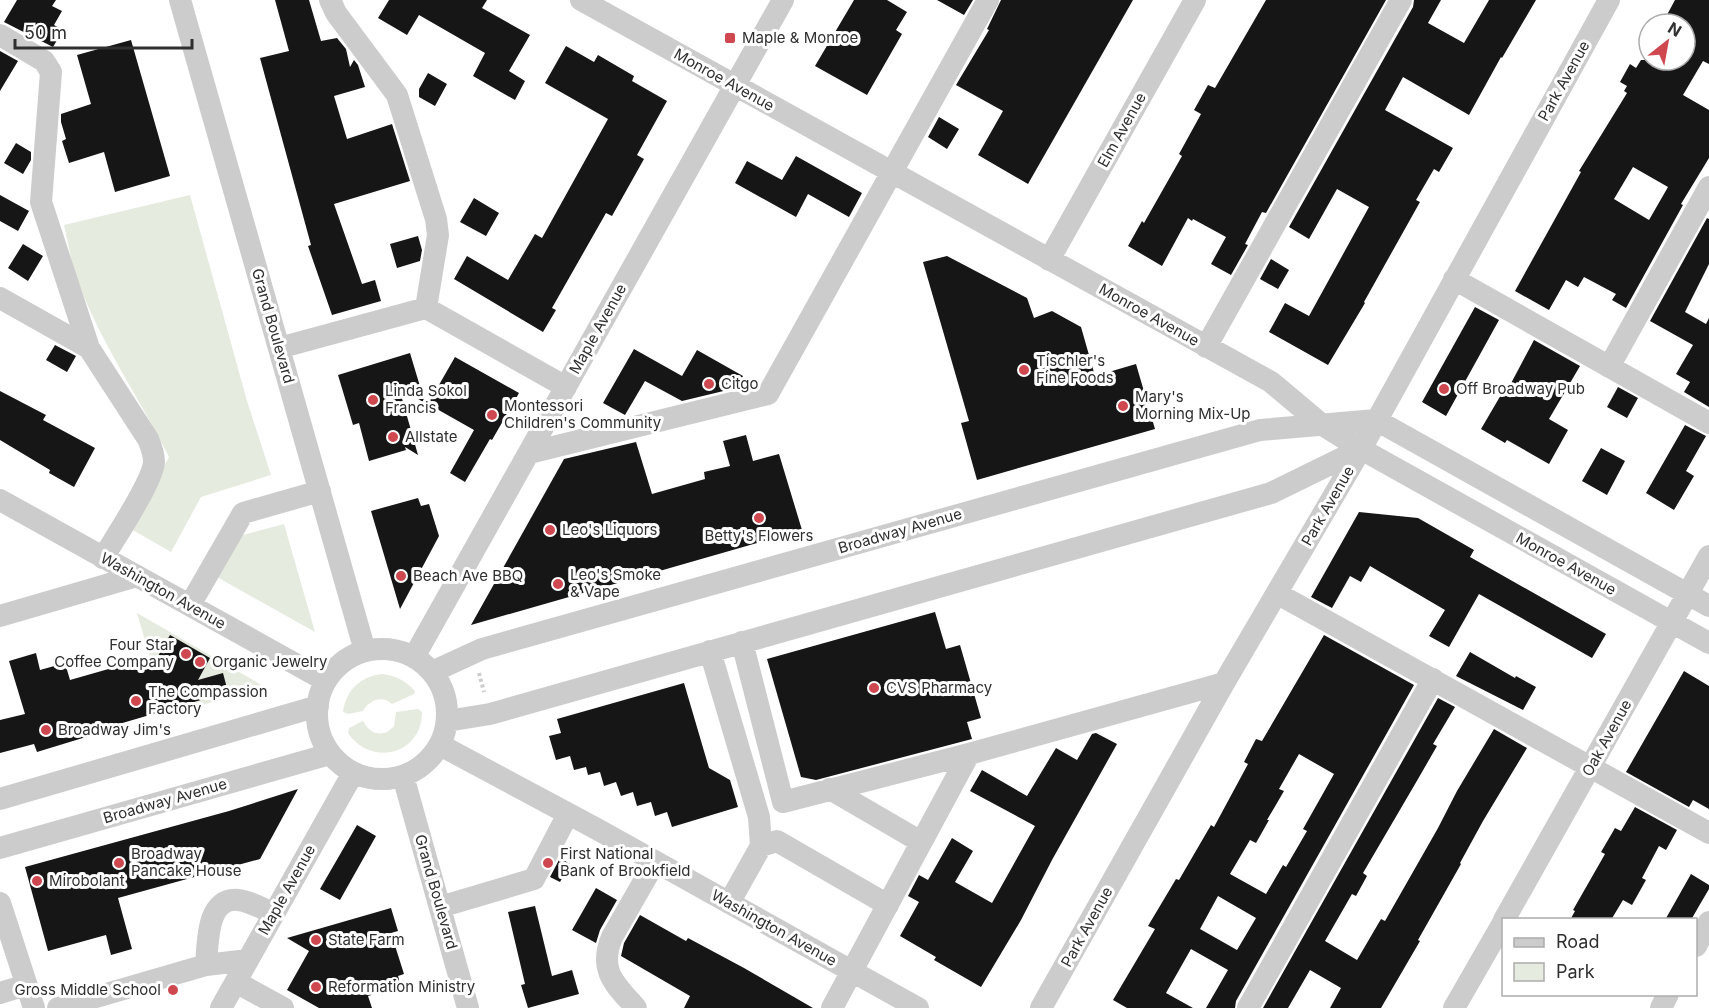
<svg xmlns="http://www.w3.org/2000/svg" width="1709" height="1008" font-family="Inter,sans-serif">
  <rect width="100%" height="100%" fill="#fff"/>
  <path fill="#e5ebdf" d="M190 195 247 401 271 475 201 497 171 552 131 529 169 457C139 397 100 342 77 279 71 262 68 242 64 225Z
    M284 524 315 632 217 577 239 536Z
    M137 613 265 687 167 715Z
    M383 674C396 676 406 681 415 691L414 694 392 704C381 695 370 700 363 711L348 714 343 712C346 690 361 676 383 674Z
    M418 709 422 712C422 755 371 767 348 733L349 728 363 721C370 735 384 738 394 726L396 712Z"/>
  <path fill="#161616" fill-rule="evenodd" d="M17 0H56L52 6 62 11 54 25 63 30 53 47 4 22Z
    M275 0H309L321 41 337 38 346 49 350 67 354 60 358 65 365 87 334 96 347 139 392 124 410 181 334 204 362 284 375 280 381 301 332 315 308 246 311 245 260 58 289 51Z
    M389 0H487L482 8 530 35 509 71 525 81 515 100 473 76 485 53 419 15 407 35 378 18Z
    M854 0H887L907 12 896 30 902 34 867 95 815 66Z
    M937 0H973L964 15Z
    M1001 0H1133L1028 184 978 155 1003 111 956 85 989 30 987 29Z
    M1266 0H1386L1266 213 1262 212 1245 244 1248 245 1231 275 1211 264 1226 237 1193 219 1192 221 1188 218 1162 266 1128 246 1142 221 1144 223 1182 156 1179 154 1201 114 1194 110 1208 85 1215 88Z
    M1414 0H1441L1428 23 1464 43 1489 0H1536L1502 58 1501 57 1469 115 1403 77 1385 110 1453 148 1439 172 1434 169 1416 200 1420 202 1364 302 1365 303 1328 365 1269 332 1285 303 1309 316 1369 207 1337 189 1309 239 1289 227 1413 7Z
    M1675 0H1709V64L1703 61 1683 95 1709 110V158L1681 204 1683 205 1626 308 1612 300 1616 294 1584 277 1578 287 1566 280 1549 310 1515 291 1581 172 1579 171 1627 93 1624 91 1627 86 1620 82 1630 64 1636 68 1641 60H1685V24H1662ZM1633 167 1668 187 1649 220 1614 199Z
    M131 40 170 176 115 192 104 152 69 163 62 141 66 139 61 122V114L91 104 77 55Z
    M566 46 594 62 598 55 634 76 632 81 667 101 637 155 644 159 612 216 606 213 552 308 556 310 543 332 454 279 467 256 508 280 535 234 542 238 608 119 545 83Z
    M0 51 18 61 0 91Z
    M428 73 447 84 435 106 419 97V89Z
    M939 117 959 129 947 149 928 137Z
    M16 143 31 152V160L23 174 4 163Z
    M796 156 862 193 849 217 808 194 796 217 735 183 747 161 782 180Z
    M0 195 29 211 18 231 0 221Z
    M474 198 499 213 486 236 460 222Z
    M1707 218 1709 219V264L1685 312 1706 324 1709 318V407L1684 392 1690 382 1676 374 1693 345 1650 321Z
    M418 236 422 250 420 261 397 268 390 244Z
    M23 244 43 256 28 281 8 268Z
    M947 256 1027 298 1034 318 1052 311 1081 327 1095 376 1136 364 1155 429 977 480 961 423 969 421 923 262Z
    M1271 259 1289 270 1278 289 1260 279Z
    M1475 307 1499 320 1446 416 1422 402Z
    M1534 340 1580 366 1549 419 1568 430 1549 464 1507 440 1505 443 1481 429 1505 388 1508 389Z
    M55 345 76 356 67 372 46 360Z
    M634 349 682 376 697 350 743 376 736 388 682 401 645 381 625 415 603 403Z
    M410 353 425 403 399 388 418 455 405 447 406 450 369 461 359 423 353 425 338 375Z
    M455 357 519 393 492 440 490 439 465 482 450 473 474 430 428 404Z
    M1618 387 1638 398 1627 418 1607 407Z
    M0 391 46 415 43 420 95 448 74 487 49 473 50 470 0 440Z
    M1685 425 1706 436 1686 471 1694 476 1674 510 1646 493Z
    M746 435 753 461 779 454 802 530 471 625 564 459 636 442 652 494 705 479 704 472 730 466 723 441Z
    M1601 448 1625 461 1607 495 1582 481Z
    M418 498 421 506 429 504 439 536 400 609 371 511Z
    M1359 512 1418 518 1474 550 1470 557 1606 634 1592 658 1479 594 1449 647 1429 636 1445 610 1370 566 1361 582 1350 576 1332 608 1311 597Z
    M935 612 946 649 960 645 981 718 967 722 972 739 816 780 801 777 767 659Z
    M170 635 210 658 198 680 223 673 228 692 85 734 86 737 37 752 34 744 0 753V720L25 714 9 661 36 653 40 670 65 663 70 680 147 658 150 670Z
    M1324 635 1414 685 1236 1001 1235 1008H1206L1228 970 1191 949 1166 993 1193 1008H1127L1113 1000 1155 929 1148 926 1176 879 1179 880 1211 825 1214 827 1248 764 1244 762 1256 739 1262 741ZM1299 754 1334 774 1303 829 1307 831 1286 867 1283 865 1266 894 1230 874 1250 840 1256 843 1269 820H1267L1284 791 1279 789ZM1218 896 1256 918 1237 950 1200 929Z
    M1470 652 1515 678 1516 676 1536 687 1523 710 1456 676Z
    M1684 671 1709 686V809L1693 800 1689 807 1626 772Z
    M684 683 709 768 730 780 738 807 672 827 667 812 655 816 651 802 637 806 633 792 621 796 616 782 604 786 600 772 588 775 586 767 574 770 570 756 556 760 549 736 561 733 557 719Z
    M1438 698 1455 707 1433 744 1437 746 1418 779 1363 873 1367 876 1356 896 1352 894 1325 941 1357 960 1381 919 1385 921 1438 828 1457 791 1494 729 1527 748 1483 821 1460 863 1461 864 1418 940 1420 941 1381 1008H1330L1341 988 1310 970 1288 1008H1263Z
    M1096 733 1117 744 1052 860 1021 920 981 987 934 960 936 957 900 936 919 902 908 896 919 875 928 880 952 838 973 851 955 882 992 903 1035 826 970 791 982 770 1027 796 1056 748 1077 760 1092 734Z
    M298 789 260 859 118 898 132 949 111 955 106 935 48 951 25 867 229 811Z
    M1635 807 1677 830 1666 850 1659 846 1642 878 1646 880 1632 905 1623 900 1611 920H1570L1575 911 1573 910 1605 854 1601 852 1615 828 1621 831Z
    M357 825 376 836 340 900 320 889Z
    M560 858 570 864 560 882 550 877Z
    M1691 874 1709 885V889L1699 906 1691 920H1665Z
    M596 888 617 900 600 930 596 943 572 930Z
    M535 906 552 976 572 970 579 994 528 1008 521 985 525 984 508 912Z
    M391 908 398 931 391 933 404 974 398 976 401 986 368 996 372 1008H319L287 990 309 951 287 938Z
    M640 915 686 941 688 938 744 968 813 1008H684L690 996 621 956 624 943Z"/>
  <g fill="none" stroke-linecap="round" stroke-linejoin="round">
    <path stroke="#ccc" stroke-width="4" stroke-dasharray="3 3" stroke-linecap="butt" d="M479 673 484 692"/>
    <path stroke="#ccc" stroke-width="22" d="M180 0 365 651
      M330 0 336 13 397 95 436 219 438 235 426 308
      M581 0 1271 382 1321 424 1361 449 1709 643
      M0 35 44 61 51 72 41 202 89 348 148 439C151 446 154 454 154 462 153 481 115 538 103 558
      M1049 260 1195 0
      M1454 279 1709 423
      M0 298 89 348
      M1206 347 1401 0
      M279 348 426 308 566 387
      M1609 367 1709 187
      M529 453 768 394 988 0
      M0 500 326 681
      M1278 594 1709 833
      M190 605 243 513 320 491
      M0 616 137 576
      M742 642 783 802 969 754 1224 683
      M317 714a65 65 0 1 1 130 0a65 65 0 1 1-130 0Z
      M710 651 759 817 761 846 729 903
      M414 657 783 0
      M432 672 482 649 1260 430 1376 420 1709 606
      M447 721 490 714 1271 493 1361 449
      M440 745 595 828 918 1008
      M403 776 468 1008
      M830 789 921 842
      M0 799 318 706
      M761 846 777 841 888 905
      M0 848 330 754
      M0 903 34 1008
      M440 907 534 879 568 814
      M1504 920 1709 556
      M1696 946 1709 922
      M206 965C208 944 206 897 238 900 250 901 263 909 274 914
      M236 982 283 1008
      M0 993 26 985
      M58 1008 206 965 248 960
      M221 1008 353 773
      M636 1008C615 984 598 971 612 937L655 862
      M832 1008 969 754
      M1041 1008 1224 683 1361 449 1609 0
      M1248 1008 1433 679
      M1454 1008 1504 921
      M1661 1008 1668 994"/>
  </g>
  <g fill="#cf4850" stroke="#fff" stroke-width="2">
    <rect x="724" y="32" width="12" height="12" rx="3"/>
    <circle cx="1024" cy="370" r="6"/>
    <circle cx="709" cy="384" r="6"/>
    <circle cx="1444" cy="389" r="6"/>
    <circle cx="373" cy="400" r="6"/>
    <circle cx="1123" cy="406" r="6"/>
    <circle cx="492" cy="415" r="6"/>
    <circle cx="393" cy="437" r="6"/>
    <circle cx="759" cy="518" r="6"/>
    <circle cx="550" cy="530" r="6"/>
    <circle cx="401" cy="576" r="6"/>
    <circle cx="558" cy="584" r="6"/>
    <circle cx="186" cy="654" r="6"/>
    <circle cx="200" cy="662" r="6"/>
    <circle cx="874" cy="688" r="6"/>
    <circle cx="136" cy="701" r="6"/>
    <circle cx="46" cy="730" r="6"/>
    <circle cx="119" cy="863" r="6"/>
    <circle cx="548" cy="863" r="6"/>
    <circle cx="37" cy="881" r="6"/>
    <circle cx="316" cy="940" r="6"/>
    <circle cx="316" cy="987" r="6"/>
    <circle cx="173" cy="990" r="6"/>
  </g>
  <g text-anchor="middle" stroke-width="6" stroke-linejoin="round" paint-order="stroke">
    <g font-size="15" fill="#2f2f2f" stroke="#fff" text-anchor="start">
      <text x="742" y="43">Maple &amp; Monroe</text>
      <text x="1036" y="366">Tischler's<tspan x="1036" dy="17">Fine Foods</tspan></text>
      <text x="721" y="389">Citgo</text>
      <text x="1456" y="394">Off Broadway Pub</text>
      <text x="385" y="396">Linda Sokol<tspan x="385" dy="17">Francis</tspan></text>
      <text x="1135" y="402">Mary's<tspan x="1135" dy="17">Morning Mix-Up</tspan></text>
      <text x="504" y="411">Montessori<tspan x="504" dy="17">Children's Community</tspan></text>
      <text x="405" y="442">Allstate</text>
      <text x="562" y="535">Leo's Liquors</text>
      <text x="759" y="541" text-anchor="middle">Betty's Flowers</text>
      <text x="570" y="580">Leo's Smoke<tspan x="570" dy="17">&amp; Vape</tspan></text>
      <text x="413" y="581">Beach Ave BBQ</text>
      <text x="174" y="650" text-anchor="end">Four Star<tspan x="174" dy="17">Coffee Company</tspan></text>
      <text x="212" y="667">Organic Jewelry</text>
      <text x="886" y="693">CVS Pharmacy</text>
      <text x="148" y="697">The Compassion<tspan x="148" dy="17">Factory</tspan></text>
      <text x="58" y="735">Broadway Jim's</text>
      <text x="131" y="859">Broadway<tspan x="131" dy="17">Pancake House</tspan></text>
      <text x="560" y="859">First National<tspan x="560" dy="17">Bank of Brookfield</tspan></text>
      <text x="49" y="886">Mirobolant</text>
      <text x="328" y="945">State Farm</text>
      <text x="328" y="992">Reformation Ministry</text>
      <text x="161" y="995" text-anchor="end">Gross Middle School</text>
    </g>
    <g font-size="15" fill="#2f2f2f" stroke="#fff">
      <text transform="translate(724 80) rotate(29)" y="5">Monroe Avenue</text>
      <text transform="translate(1564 81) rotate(-61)" y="5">Park Avenue</text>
      <text transform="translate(1122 130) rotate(-61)" y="5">Elm Avenue</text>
      <text transform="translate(1149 315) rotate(29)" y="5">Monroe Avenue</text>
      <text transform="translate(273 326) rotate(74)" y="5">Grand Boulevard</text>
      <text transform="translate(598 329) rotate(-61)" y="5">Maple Avenue</text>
      <text transform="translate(1328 506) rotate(-60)" y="5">Park Avenue</text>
      <text transform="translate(900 531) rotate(-16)" y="5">Broadway Avenue</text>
      <text transform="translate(1566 564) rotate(29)" y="5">Monroe Avenue</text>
      <text transform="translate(163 591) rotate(29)" y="5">Washington Avenue</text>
      <text transform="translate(1607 738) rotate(-61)" y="5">Oak Avenue</text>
      <text transform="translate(165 801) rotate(-16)" y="5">Broadway Avenue</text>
      <text transform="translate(287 890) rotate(-61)" y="5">Maple Avenue</text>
      <text transform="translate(436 892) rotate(74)" y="5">Grand Boulevard</text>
      <text transform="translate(1087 927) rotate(-61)" y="5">Park Avenue</text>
      <text transform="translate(774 928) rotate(29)" y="5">Washington Avenue</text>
    </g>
  </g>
  <rect x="1502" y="918" width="195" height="78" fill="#ffffff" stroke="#acacac" stroke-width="1.5"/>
  <rect x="1514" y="938" width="30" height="9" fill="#cccccc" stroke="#acacac" stroke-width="1.5"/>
  <text x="1556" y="948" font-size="18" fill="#2f2f2f">Road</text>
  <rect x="1514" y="963" width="30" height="18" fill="#e5ebdf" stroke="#acacac" stroke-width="1.5"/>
  <text x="1556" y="978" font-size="18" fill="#2f2f2f">Park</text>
  <g transform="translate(1667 42) rotate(31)"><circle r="28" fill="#ffffff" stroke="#acacac" stroke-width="1.5"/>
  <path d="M0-4.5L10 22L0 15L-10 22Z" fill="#cf4850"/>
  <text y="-9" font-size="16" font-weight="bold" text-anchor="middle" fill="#2f2f2f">N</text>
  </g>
  <path d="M15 39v9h177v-9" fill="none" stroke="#2f2f2f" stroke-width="3"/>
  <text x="24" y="39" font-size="18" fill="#2f2f2f" stroke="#ffffff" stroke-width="4.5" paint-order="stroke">50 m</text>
</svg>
